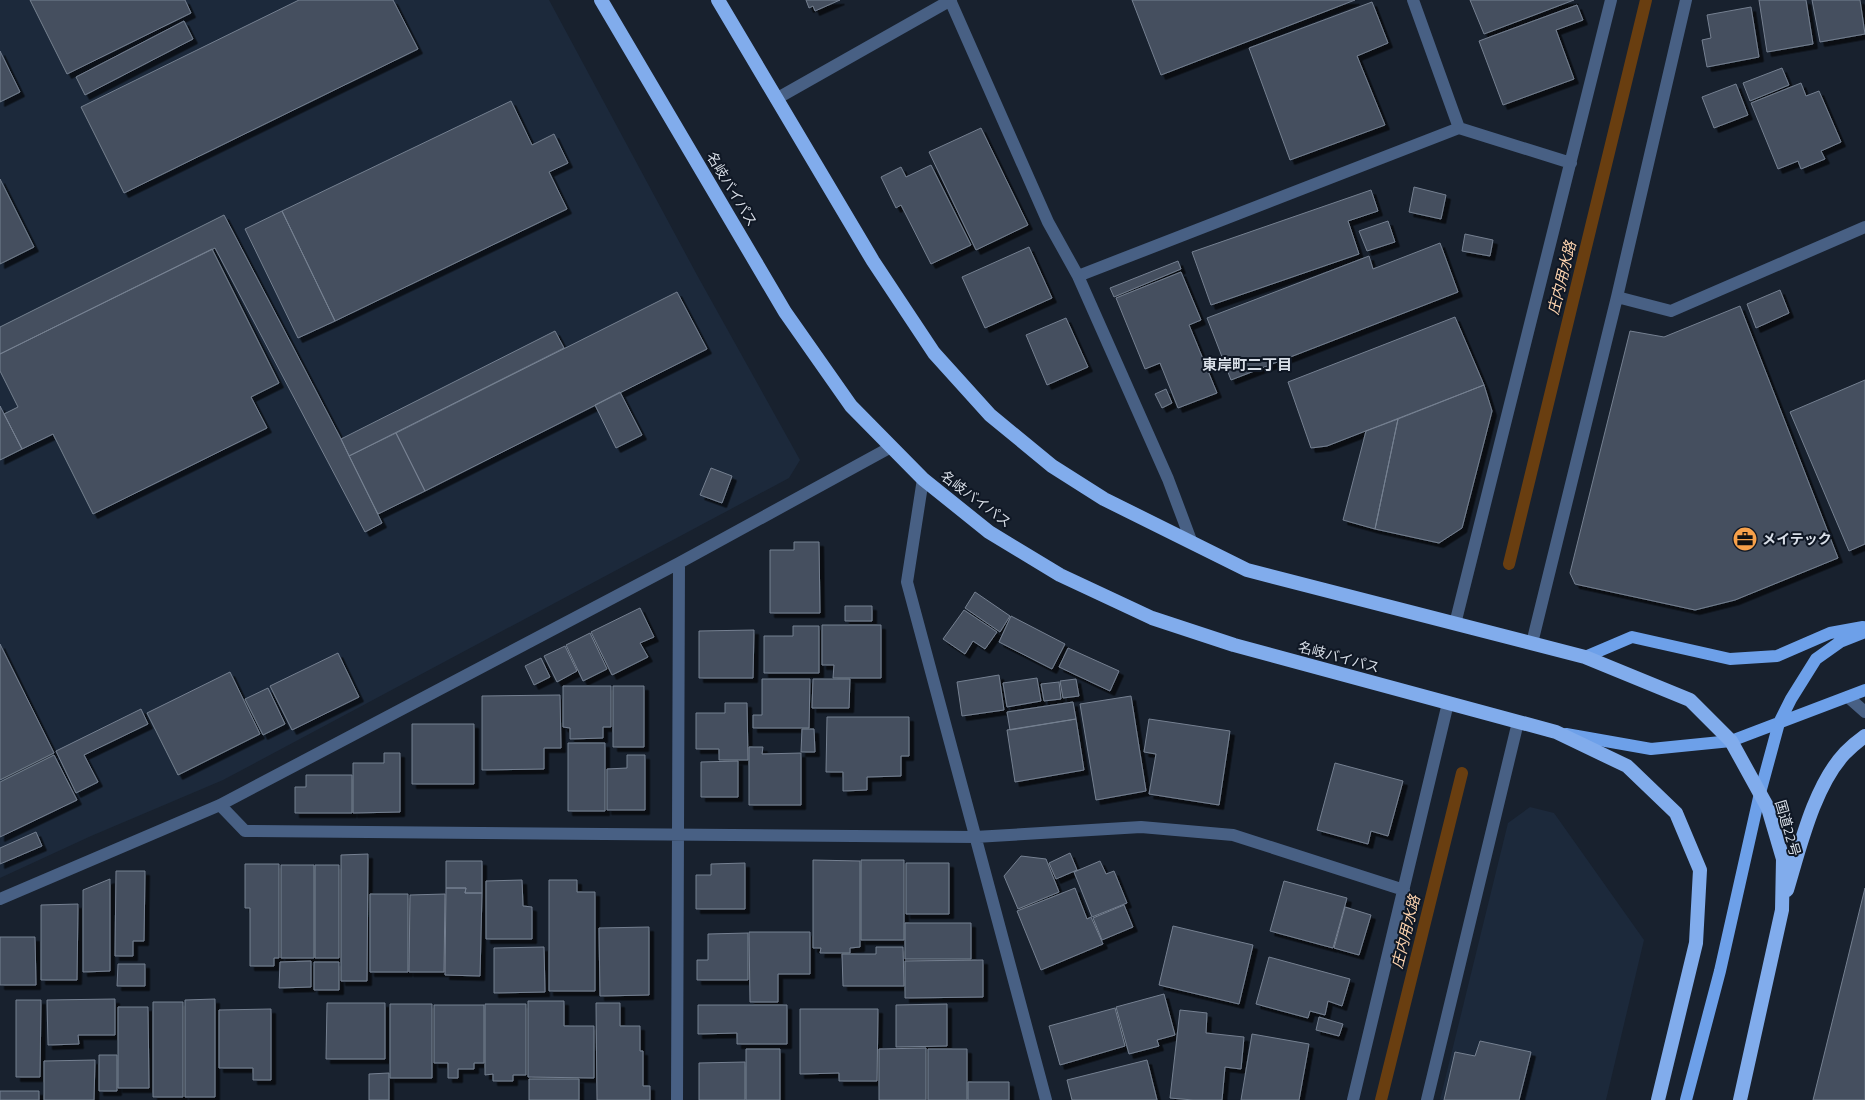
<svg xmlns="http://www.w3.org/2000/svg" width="1865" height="1100" font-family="'Titillium Web','Noto Sans JP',sans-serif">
  <defs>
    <filter id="shadow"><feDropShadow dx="4.5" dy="4.5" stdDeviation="0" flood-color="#0009"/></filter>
  </defs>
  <rect width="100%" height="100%" fill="#18212e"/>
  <path fill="#1c293b" d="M0 0H549L697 275 800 460 789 478 223 780 91 836 0 878Z
    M1530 807 1554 813 1644 940 1606 1100H1440L1508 823Z"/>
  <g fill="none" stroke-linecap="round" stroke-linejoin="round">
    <path stroke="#693e10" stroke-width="12" d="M1509 564 1646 0
      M1381 1100 1462 773"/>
  </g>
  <path fill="#454f5e" stroke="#758091" filter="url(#shadow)" d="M30 0H185L191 13 67 74Z
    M299 0H393L418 49 124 193 81 107Z
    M806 0H840L815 11 813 6 809 8Z
    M1132 0H1355L1161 75Z
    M1470 0H1574L1484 34Z
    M1759 0H1806L1813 44 1767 52Z
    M1812 0H1860L1865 34 1820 42Z
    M1372 2 1388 43 1357 56 1385 125 1290 160 1249 48Z
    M1577 5 1583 20 1556 30 1574 79 1503 105 1479 41Z
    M1751 7 1759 57 1707 67 1702 40 1711 38 1707 15Z
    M184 21 193 39 85 95 76 77Z
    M0 51 20 92 0 102Z
    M1782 68 1789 85 1750 101 1743 83Z
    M1801 83 1806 96 1819 91 1841 142 1821 151 1825 159 1801 169 1798 161 1778 169 1751 103Z
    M1736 84 1748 115 1714 128 1702 97Z
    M511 101 532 145 554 134 568 163 549 172 567 209 335 321 282 211Z
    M981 128 1028 225 976 250 929 152Z
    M931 165 971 245 931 264 901 205 896 208 881 177 901 167 906 177Z
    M0 179 34 247 0 264Z
    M1414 187 1446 195 1441 219 1409 212Z
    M1371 190 1378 211 1348 221 1359 254 1211 305 1192 252Z
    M282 211 335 321 298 338 245 229Z
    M224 215 341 439 382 523 365 532 215 248 0 354V327Z
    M1388 221 1395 242 1367 251 1359 231Z
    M1465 234 1493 240 1490 256 1462 251Z
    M1440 243 1458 292 1231 380 1207 318 1369 256 1373 269Z
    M1029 247 1052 298 985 328 962 277Z
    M212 249 279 383 251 397 267 428 93 514 53 434 22 449 4 414 18 407 0 371V354Z
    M1178 261 1181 269 1114 297 1110 288Z
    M1181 272 1201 320 1189 325 1217 393 1178 408 1160 363 1145 369 1116 298Z
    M1780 290 1789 313 1756 328 1747 304Z
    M677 292 707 349 425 491 396 433Z
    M1740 306 1838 558 1735 600 1695 610 1575 584 1570 573 1630 331 1664 337Z
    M1455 317 1484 385 1327 446 1311 448 1288 382Z
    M1066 318 1088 367 1047 385 1026 335Z
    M555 331 564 348 349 456 341 439Z
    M1865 380V544L1849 551 1790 412Z
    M1484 385 1492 411 1462 528 1439 543 1375 529 1398 419Z
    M1166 389 1172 403 1162 408 1155 394Z
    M620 392 642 435 616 448 595 405Z
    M0 406 22 449 0 460Z
    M1398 419 1375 529 1343 520 1366 431Z
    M396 433 425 491 378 514 349 456Z
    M711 468 732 476 722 503 700 495Z
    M794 542H819L820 613H770V550H794Z
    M975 592 1010 616 1000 632 965 608Z
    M845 606H872V621H845Z
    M640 608 654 637 640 643 648 657 612 675 591 632Z
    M964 610 997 632 985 649 973 641 965 654 943 639Z
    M1011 616 1065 644 1052 669 999 642Z
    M822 625H881V678H833L834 665H822Z
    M793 626H819V673H764V636H793Z
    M754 630 753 678H699V631Z
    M590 633 607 669 583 681 566 645Z
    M0 644 54 753 0 780Z
    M565 646 577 671 557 682 544 656Z
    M1068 648 1119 671 1110 691 1059 667Z
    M338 653 359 697 292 730 270 686Z
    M541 658 550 677 534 685 525 666Z
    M230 672 260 734 178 775 147 713Z
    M999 675 1004 710 962 716 957 682Z
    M1037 678 1041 701 1007 707 1003 683Z
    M762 679H810L809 728H753V715H762Z
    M813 679H850L849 708H812Z
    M1076 679 1079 696 1063 698 1060 681Z
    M1059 682 1061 699 1044 701 1041 684Z
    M563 686H611V727H603V738L570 739V728L563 727Z
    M613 686H644V747H613Z
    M268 688 285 724 263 735 245 699Z
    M560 695 561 748H544V769L482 770V696Z
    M1131 696 1146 791 1096 800 1080 704Z
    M1073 702 1076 719 1010 730 1007 712Z
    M725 703H747L748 760H719V749H696V713H725Z
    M141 709 148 724 84 755 98 782 76 793 56 751Z
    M827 717H909V756H901V776L867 777V790L843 791V772H826Z
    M1076 719 1084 770 1015 782 1007 730Z
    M1149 719 1230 731 1219 805 1149 794 1156 754 1144 752Z
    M412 724H474V784H412Z
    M802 729H814L815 752H801Z
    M568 743H605V811H568Z
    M749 747H763L762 754 801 753V805H749Z
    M384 753H400V812L353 813V763H384Z
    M54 755 77 800 0 837V782Z
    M627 755H645V810H607V769L627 768Z
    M738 761V797H701V762Z
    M1335 763 1403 781 1388 836 1371 831 1368 844 1317 830Z
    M306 775H352V813H295V787H306Z
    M36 832 42 846 0 864V848Z
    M1070 853 1077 870 1056 879 1049 863Z
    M368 854 367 981H341V855Z
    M1021 856 1046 859 1059 892 1018 909 1004 876Z
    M813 860 860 861V947L850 948V953H820L821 948H813Z
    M861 860H904V940H861Z
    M446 861H482V893H465L466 888H446Z
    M1100 861 1106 874 1114 871 1127 903 1092 917 1074 872Z
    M745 863V909H696V875H711V864Z
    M906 863H949V914H906Z
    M245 864H279V958H274V966H250V908H245Z
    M281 865H314V958H281Z
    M315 865H339V958H315Z
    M116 871H145L144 941H133V956H115Z
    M110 879V971L83 972V890Z
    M522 880 523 906 532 907V939H486V881Z
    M549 880H577V892H595V991H549Z
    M1284 881 1347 898 1333 948 1270 931Z
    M446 888H466L465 893H482L480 976 445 975Z
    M1075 888 1087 919 1091 917 1103 944 1041 970 1017 911Z
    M1865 888V1100H1813Z
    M370 894H408V972H370Z
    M445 894 444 972H409L410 895Z
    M78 904 77 980H41V905Z
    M1124 905 1133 927 1102 940 1093 918Z
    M1345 907 1371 915 1359 955 1334 948Z
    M905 923H971V959H905Z
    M1173 926 1253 945 1239 1004 1159 985Z
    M649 927V995L600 996 599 928Z
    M749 932H810V974H778V1002H750Z
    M748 933V980H697V960H708V934Z
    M0 937H35L36 985H0Z
    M544 947 545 992 494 993V948Z
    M876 947H903L904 986H843L842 954H876Z
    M1269 957 1350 979 1342 1006 1328 1001 1325 1015 1310 1011 1308 1018 1256 1004Z
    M983 960V997L905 998V961Z
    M311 961V987L279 988 280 962Z
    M314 962H339V990H314Z
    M118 964H145V986H117Z
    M1164 994 1175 1035 1157 1040 1159 1046 1129 1054 1116 1007Z
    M115 999V1035H78L79 1044 48 1045 47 1000Z
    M215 999V1097H185V1000Z
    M16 1000H41L40 1077H16Z
    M528 1001H564V1026H594V1078L528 1077Z
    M153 1002H183V1097H153Z
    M327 1003H385V1059H326Z
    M596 1003H620V1026H640V1051H643V1086H650V1100H597Z
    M390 1004H432V1078H390Z
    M485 1004H526V1075H513V1081H493V1074L485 1075Z
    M947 1004V1046L896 1047V1005Z
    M434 1005H484V1063H474V1069H458V1078H448V1063H434Z
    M698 1005H787V1044H737V1033L698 1034Z
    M118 1007H148L149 1088H118Z
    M1115 1008 1125 1046 1060 1065 1049 1026Z
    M271 1009V1080H253V1068H219V1010Z
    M800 1009H878L877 1081H839V1073L800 1074Z
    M1180 1010 1207 1013 1206 1033 1244 1037 1241 1069 1225 1067 1222 1100H1193L1170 1098Z
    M1319 1017 1343 1024 1339 1036 1316 1030Z
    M1252 1034 1309 1044 1299 1100H1241Z
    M1480 1041 1531 1052 1519 1100H1444L1455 1052 1475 1056Z
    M926 1048V1100H879V1049Z
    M746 1049H780V1100H746Z
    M928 1049H967V1100H928Z
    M99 1055H117V1091H99Z
    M95 1060 94 1100H44V1061Z
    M1147 1060 1157 1100H1072L1067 1080Z
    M745 1062V1100H699V1063Z
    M389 1073V1100H369V1074Z
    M529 1079H579V1100H529Z
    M968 1082H1009V1100H968Z
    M0 1091H39V1100H0Z"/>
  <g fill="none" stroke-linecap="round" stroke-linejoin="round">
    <path stroke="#486084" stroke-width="12" d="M950 0 1048 222 1078 276 1168 479 1192 543
      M1413 0 1459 128
      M776 99 951 0
      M1078 276 1459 128 1571 163
      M1617 297 1671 311 1865 227
      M923 479 907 582 1046 1100
      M1455 624 1611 0
      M1532 643 1617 297 1686 0
      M1848 697 1865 712
      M220 805 245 831 975 837 1141 827 1233 835 1404 890
      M0 899 220 805 679 563 891 447
      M677 1100 679 563
      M1353 1100 1448 703
      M1427 1100 1518 722"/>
    <path stroke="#6da0e9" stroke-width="12" d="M1585 657 1632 637 1730 659 1777 656 1830 633 1863 627
      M1566 734 1651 749 1731 741 1865 690
      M1686 1100 1720 971 1760 793 1779 723 1791 699 1816 659 1840 642 1865 632"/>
    <path stroke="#81acec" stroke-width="14" d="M601 0 785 312 851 406 923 479 989 532 1060 575 1152 618 1234 645 1556 732 1627 766 1676 813 1700 870 1696 943 1658 1100
      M718 0 873 261 934 353 990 415 1052 466 1104 499 1247 570 1585 657 1690 700 1731 741 1768 808 1783 859 1782 910 1740 1100
      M1787 890C1800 847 1814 786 1845 753 1851 747 1858 741 1865 736"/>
  </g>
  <defs>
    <symbol id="office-disc" viewBox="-11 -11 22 22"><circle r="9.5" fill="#f8a14a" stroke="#0f1724"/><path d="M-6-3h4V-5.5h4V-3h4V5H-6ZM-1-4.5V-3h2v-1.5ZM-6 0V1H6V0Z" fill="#111"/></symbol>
  </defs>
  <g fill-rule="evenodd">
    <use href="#office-disc" x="1731" y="525" width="28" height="28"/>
  </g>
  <g text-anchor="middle" stroke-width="4" stroke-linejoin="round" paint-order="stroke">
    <g font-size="14" fill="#d9dfe8" stroke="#0f1724">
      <text transform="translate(732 189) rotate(59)" y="5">名岐バイパス</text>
      <text transform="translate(976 499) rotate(37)" y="5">名岐バイパス</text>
      <text transform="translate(1339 657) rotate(15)" y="5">名岐バイパス</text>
      <text transform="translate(1788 828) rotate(74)" y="5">国道22号</text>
    </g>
    <g font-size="14" font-weight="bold" fill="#d9dfe8" stroke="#0f1724" text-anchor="start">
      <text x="1762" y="544">メイテック</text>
    </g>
    <g font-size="15" font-style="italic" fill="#fdd3ae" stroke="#0f1724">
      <text transform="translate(1562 278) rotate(-76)" y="5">庄内用水路</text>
      <text transform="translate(1406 932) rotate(-76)" y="5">庄内用水路</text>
    </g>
    <g font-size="15" font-weight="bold" fill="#d9dfe8" stroke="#0f1724">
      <text x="1247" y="370">東岸町二丁目</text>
    </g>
  </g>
</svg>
